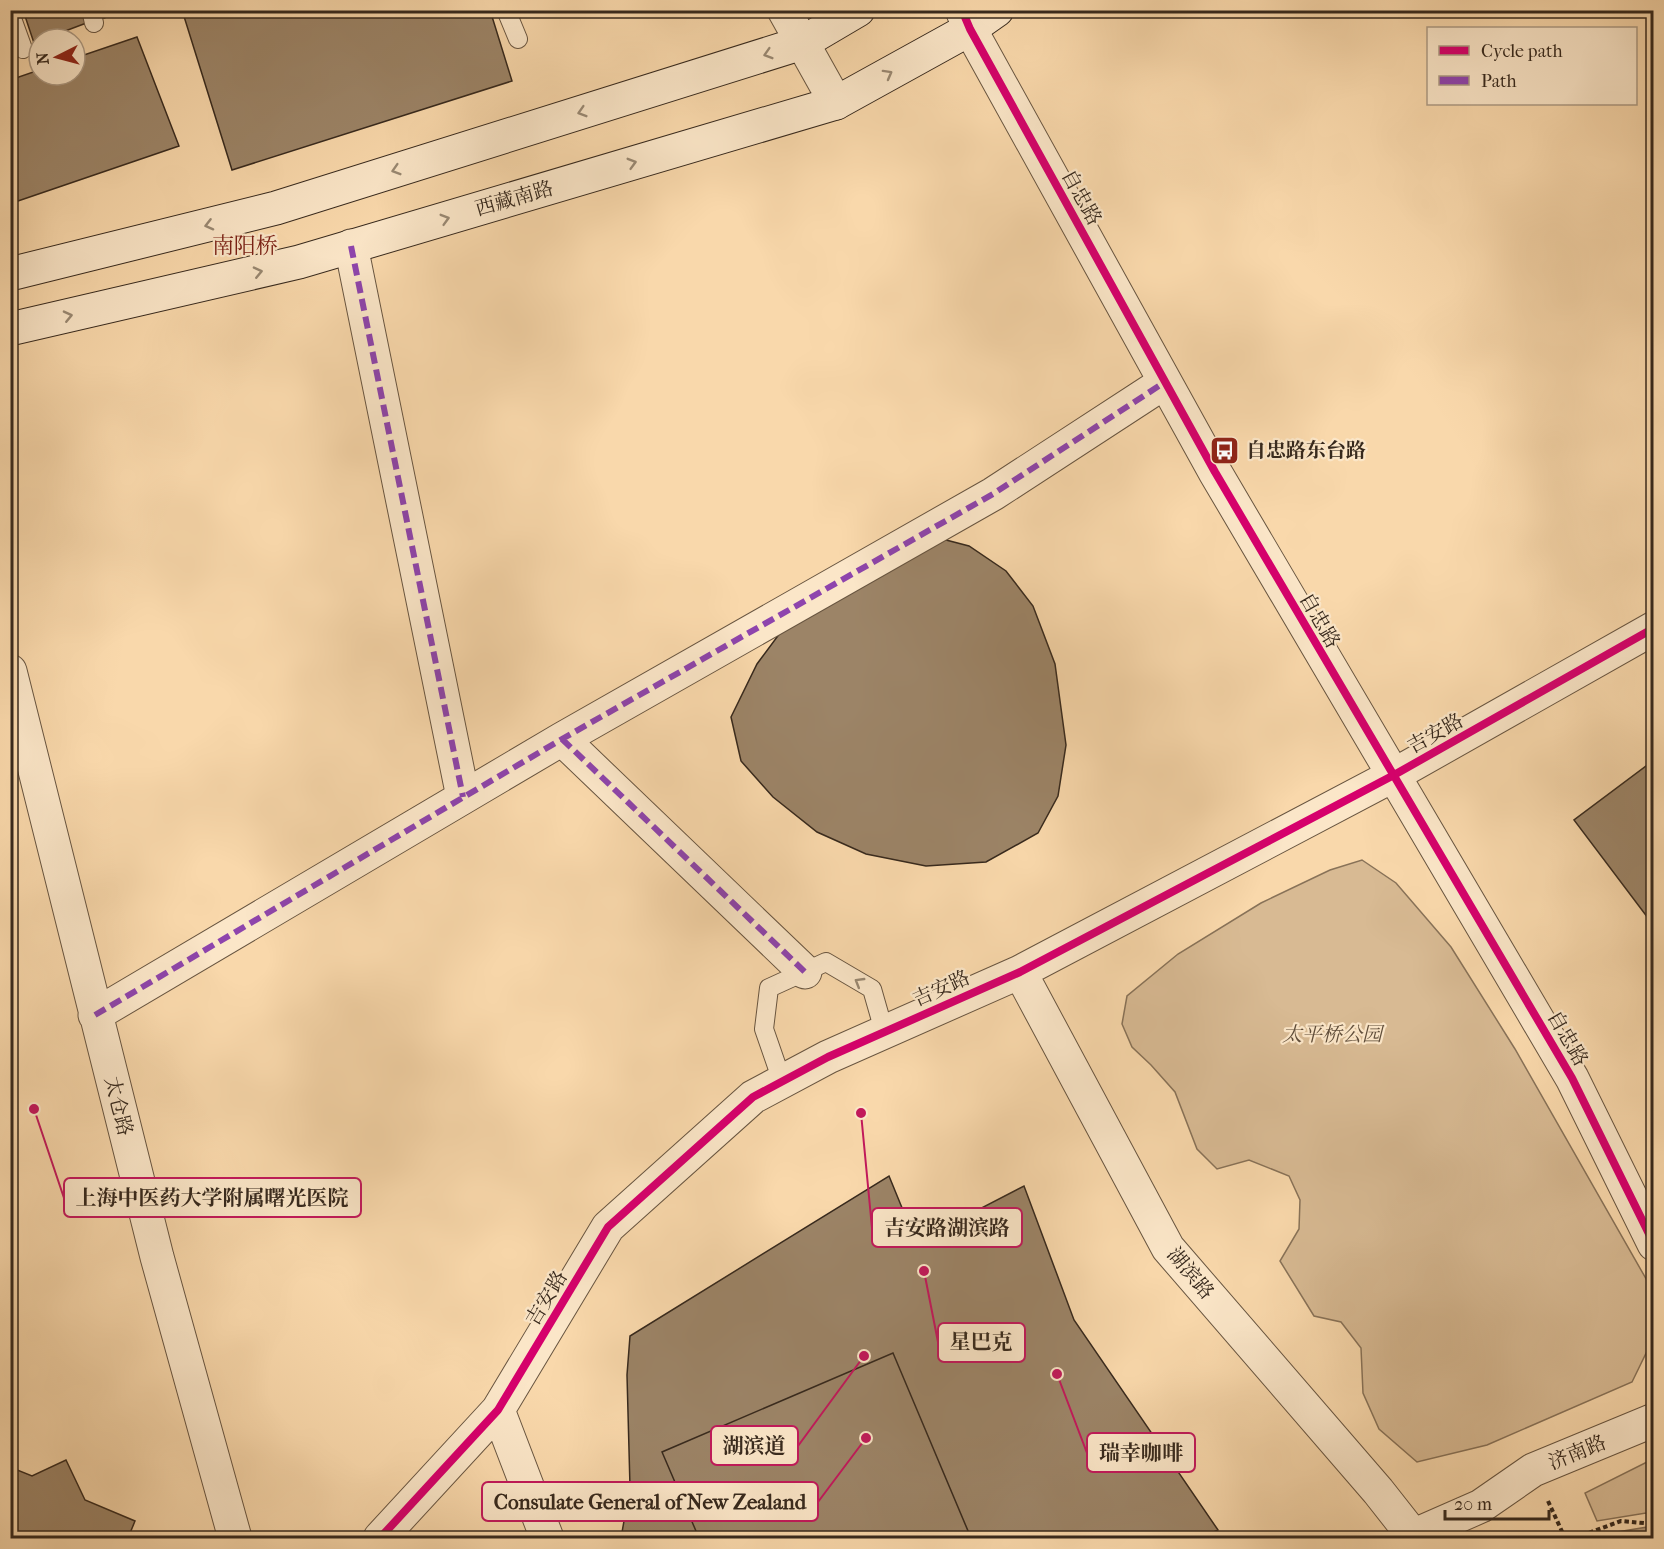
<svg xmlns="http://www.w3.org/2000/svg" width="1664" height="1549" font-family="'IM FELL French Canon','Noto Serif SC',serif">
  <defs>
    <pattern id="water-ripples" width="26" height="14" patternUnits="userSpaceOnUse" patternTransform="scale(1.5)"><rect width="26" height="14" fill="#b79c7b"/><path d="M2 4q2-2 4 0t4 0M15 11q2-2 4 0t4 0" fill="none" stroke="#967f64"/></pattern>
  </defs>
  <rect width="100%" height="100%" fill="#f9d8ab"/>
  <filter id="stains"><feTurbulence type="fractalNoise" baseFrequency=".00333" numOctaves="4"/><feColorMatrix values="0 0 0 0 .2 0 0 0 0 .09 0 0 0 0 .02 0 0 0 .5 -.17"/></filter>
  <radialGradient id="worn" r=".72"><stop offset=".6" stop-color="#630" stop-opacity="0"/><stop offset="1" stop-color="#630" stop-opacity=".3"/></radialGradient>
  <path fill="#d8ba93" stroke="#887258" stroke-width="1.5" d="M1362 860 1396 883 1451 947 1515 1049 1653 1291V1330L1651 1343 1632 1382 1487 1445 1417 1462 1379 1429 1363 1393 1361 1348 1341 1322 1314 1316 1280 1261 1299 1229 1300 1200 1289 1176 1249 1160 1217 1169 1197 1149 1175 1092 1151 1065 1132 1047 1122 1024 1127 996 1178 954 1261 903 1330 870Z
    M1653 1459V1515L1646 1513 1597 1521 1585 1493Z"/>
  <path fill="url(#water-ripples)" stroke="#846e55" stroke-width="1.5" d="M1647 1527 1653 1530V1538H1600L1605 1534Z"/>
  <path fill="#9c8467" stroke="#37291d" stroke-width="1.5" d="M23 10H85L89 22 44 39H39V41L34 43Z
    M102 10H125L104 18Z
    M182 10H490L512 81 232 170Z
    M137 37 179 146 15 202 10 187V80L39 70V75H75V58Z
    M923 534 969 546 1006 571 1033 606 1055 664 1066 745 1058 796 1038 833 986 862 926 866 866 854 817 832 773 797 741 761 731 717 757 664 803 602Z
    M1654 760V926L1574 820Z
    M889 1176 916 1242 1024 1186 1074 1320 1218 1530 1200 1538H621L630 1487 627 1375 630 1336Z
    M893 1353 971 1538H699L662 1452Z
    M66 1460 85 1500 135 1521 128 1538H10V1467L32 1476Z"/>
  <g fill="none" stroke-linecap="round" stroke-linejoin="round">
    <defs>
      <path id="lane" d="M91 10 94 23
        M506 10 518 39
        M10 13 23 49
        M782 1081 764 1029 769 988 826 962 872 989 884 1031"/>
      <path id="street" d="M784 10 836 103
        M962 10 970 29 1215 472 1572 1078 1654 1244
        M351 246 463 797
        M10 671 157 1257 235 1538
        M562 739 805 972
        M1020 972 1168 1248 1378 1491 1415 1538
        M95 1015 562 739 993 494 1165 382
        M498 1410 547 1538
        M380 1538 498 1410 608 1227 753 1097 828 1057 1020 972 1394 775 1654 628
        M1408 1538 1481 1506 1533 1470 1654 1420"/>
      <path id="secondary" d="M10 274 276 208 802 43 858 10
        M10 329 299 262 836 103 970 29 997 10"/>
    </defs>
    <use href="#lane" stroke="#685540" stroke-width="20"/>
    <use href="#street" stroke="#685540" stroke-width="35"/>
    <use href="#secondary" stroke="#37291d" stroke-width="35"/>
    <path stroke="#37291d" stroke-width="4" stroke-dasharray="4.5 3" stroke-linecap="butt" d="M1548 1501 1565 1538
      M1575 1538 1621 1521 1654 1524"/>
    <use href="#lane" stroke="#fbe6c8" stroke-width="18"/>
    <use href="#street" stroke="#fbe6c8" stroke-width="33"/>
    <use href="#secondary" stroke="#fbe6c8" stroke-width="33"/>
    <path stroke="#8e44ad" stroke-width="6" stroke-dasharray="12 6" stroke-linecap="butt" d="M351 246 463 797
      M562 739 805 972
      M95 1015 562 739 993 494 1165 382"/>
    <defs>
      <path id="cycleway" d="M962 10 970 29 1215 472 1572 1078 1654 1244
        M380 1538 498 1410 608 1227 753 1097 828 1057 1020 972 1394 775 1654 628"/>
    </defs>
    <use href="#cycleway" stroke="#fbe6c8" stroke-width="11"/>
    <use href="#cycleway" stroke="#d6006c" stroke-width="8"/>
  </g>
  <defs><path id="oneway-chevron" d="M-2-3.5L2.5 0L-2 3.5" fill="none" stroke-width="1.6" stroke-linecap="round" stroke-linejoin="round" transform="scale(1.5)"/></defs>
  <g stroke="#998872">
    <use href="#oneway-chevron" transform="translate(768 54) rotate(163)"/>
    <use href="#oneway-chevron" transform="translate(888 74) rotate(-29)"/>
    <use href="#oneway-chevron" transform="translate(582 112) rotate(163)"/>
    <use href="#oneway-chevron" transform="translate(632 163) rotate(-16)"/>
    <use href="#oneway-chevron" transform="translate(396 170) rotate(163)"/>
    <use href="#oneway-chevron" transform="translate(445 219) rotate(-16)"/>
    <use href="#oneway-chevron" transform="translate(209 225) rotate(166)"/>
    <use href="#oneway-chevron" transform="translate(258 272) rotate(-13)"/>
    <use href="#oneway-chevron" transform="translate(68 316) rotate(-13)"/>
    <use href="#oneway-chevron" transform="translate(859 982) rotate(-149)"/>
  </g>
  <defs>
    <symbol id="bus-square" viewBox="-11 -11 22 22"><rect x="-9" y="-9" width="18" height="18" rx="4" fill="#8f2418" stroke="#fbe6c8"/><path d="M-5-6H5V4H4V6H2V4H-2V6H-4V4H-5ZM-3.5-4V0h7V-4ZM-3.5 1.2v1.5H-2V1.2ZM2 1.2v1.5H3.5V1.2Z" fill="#fff"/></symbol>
  </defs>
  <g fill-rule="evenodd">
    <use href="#bus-square" x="1208" y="434" width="33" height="33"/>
  </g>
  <g text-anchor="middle" stroke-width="4.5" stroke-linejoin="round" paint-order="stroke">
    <g font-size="20" fill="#37291d" stroke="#fbe6c8">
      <text transform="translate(1082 197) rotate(61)" y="7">自忠路</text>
      <text transform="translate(514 198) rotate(-16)" y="7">西藏南路</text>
      <text transform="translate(1320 620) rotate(60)" y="7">自忠路</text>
      <text transform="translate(1435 733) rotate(-29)" y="7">吉安路</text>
      <text transform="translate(941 988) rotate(-24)" y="7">吉安路</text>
      <text transform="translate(1568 1038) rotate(60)" y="7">自忠路</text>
      <text transform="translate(119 1106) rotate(76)" y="7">太仓路</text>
      <text transform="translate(1191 1273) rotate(50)" y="7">湖滨路</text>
      <text transform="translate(546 1298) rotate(-59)" y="7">吉安路</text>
      <text transform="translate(1577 1452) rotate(-22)" y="7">济南路</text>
    </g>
    <g font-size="20" font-weight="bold" fill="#37291d" stroke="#fbe6c8" text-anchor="start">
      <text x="1246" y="457">自忠路东台路</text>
    </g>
    <g font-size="20" font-style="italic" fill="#5f4d3a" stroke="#fbe6c8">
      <text x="1332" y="1041">太平桥公园</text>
    </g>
    <g font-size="22" fill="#7a1f14" stroke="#fbe6c8">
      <text x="245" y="253">南阳桥</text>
    </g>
  </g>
  <path fill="none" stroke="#c2185b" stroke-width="2" d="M34 1109L64 1198M861 1113L872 1228M924 1271L938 1342M864 1356L798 1446M1057 1374L1087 1453M866 1438L818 1502"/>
  <g fill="#c2185b" stroke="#fbe6c8" stroke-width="2">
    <circle cx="34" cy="1109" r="6"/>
    <circle cx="861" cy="1113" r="6"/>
    <circle cx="924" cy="1271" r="6"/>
    <circle cx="864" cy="1356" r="6"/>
    <circle cx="1057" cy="1374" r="6"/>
    <circle cx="866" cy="1438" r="6"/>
  </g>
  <g fill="#fbe6c8" stroke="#c2185b" stroke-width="2">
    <rect x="64" y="1178" width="297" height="39" rx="6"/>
    <rect x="872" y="1208" width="150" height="39" rx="6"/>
    <rect x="938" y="1323" width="87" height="39" rx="6"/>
    <rect x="711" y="1426" width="87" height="39" rx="6"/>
    <rect x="1087" y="1433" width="108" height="39" rx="6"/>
    <rect x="482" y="1482" width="336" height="39" rx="6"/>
  </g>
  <g font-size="21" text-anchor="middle" font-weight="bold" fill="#37291d">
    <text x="212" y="1205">上海中医药大学附属曙光医院</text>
    <text x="947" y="1235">吉安路湖滨路</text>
    <text x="981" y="1349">星巴克</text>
    <text x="754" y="1453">湖滨道</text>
    <text x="1141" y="1460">瑞幸咖啡</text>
    <text x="650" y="1509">Consulate General of New Zealand</text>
  </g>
  <rect width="1664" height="1549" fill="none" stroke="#f9d8ab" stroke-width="36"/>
  <rect x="12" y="12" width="1640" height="1525" fill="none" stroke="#37291d" stroke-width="3"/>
  <rect x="18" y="18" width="1628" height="1513" fill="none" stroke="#37291d" stroke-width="1.5"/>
  <rect x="1427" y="27" width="210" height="78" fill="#fbe6c8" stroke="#ad9a84" stroke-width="1.5"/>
  <rect x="1439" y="46" width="30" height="9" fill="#d6006c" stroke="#ad9a84" stroke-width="1.5"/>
  <text x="1481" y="57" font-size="18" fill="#37291d">Cycle path</text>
  <rect x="1439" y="76" width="30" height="9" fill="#8e44ad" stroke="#ad9a84" stroke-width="1.5"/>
  <text x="1481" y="87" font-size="18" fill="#37291d">Path</text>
  <g transform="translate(57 57) rotate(264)"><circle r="28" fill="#fbe6c8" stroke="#ad9a84" stroke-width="1.5"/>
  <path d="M0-4.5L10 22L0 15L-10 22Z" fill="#8f2418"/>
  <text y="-9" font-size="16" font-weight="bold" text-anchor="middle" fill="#37291d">N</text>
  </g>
  <path d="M1445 1510v9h104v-9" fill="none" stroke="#37291d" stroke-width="3"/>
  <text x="1454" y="1510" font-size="18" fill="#37291d" stroke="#fbe6c8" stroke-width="4.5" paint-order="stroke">20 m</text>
  <rect width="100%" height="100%" filter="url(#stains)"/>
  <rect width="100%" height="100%" fill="url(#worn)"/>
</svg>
